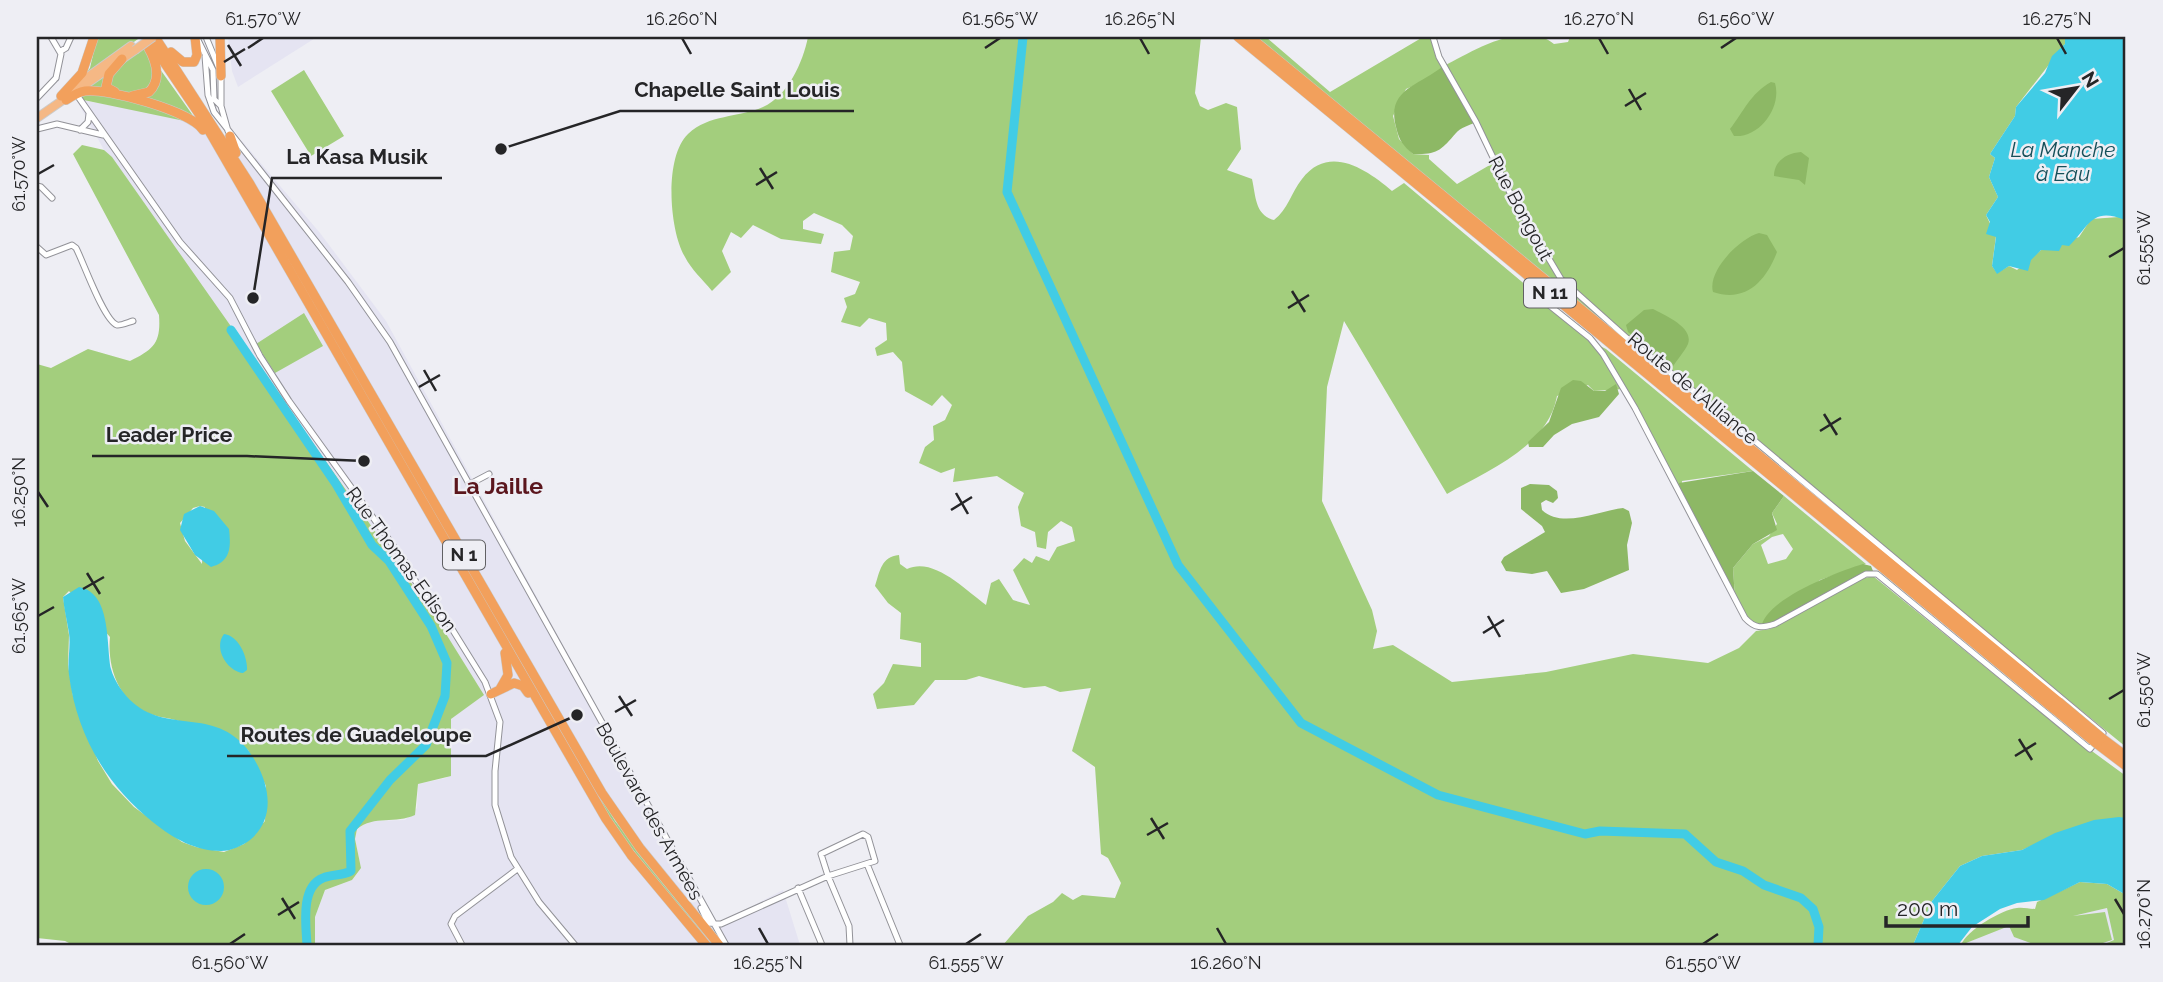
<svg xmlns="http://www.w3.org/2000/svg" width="2163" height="982" font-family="Raleway,sans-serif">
  <rect width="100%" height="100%" fill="#eeeef4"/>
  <path fill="#e5e4f2" d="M228 37H317L238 87 232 71Z
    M76 99 176 117 242 141 320 233 386 321 716 925 783 890 800 945H315V917L325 890 352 880 361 868 355 839 357 829 369 821 405 820 417 808 418 784 446 778 451 770V719L483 694 438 621 104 150Z
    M2017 908 2055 920 2107 908 2121 945H1960L1966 937 2004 913Z"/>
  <path fill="#a3ce7d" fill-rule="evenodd" d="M97 37 138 39 81 80 90 68Z
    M152 37 232 159 615 821 714 945H709L614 826Z
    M808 37H1201L1195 93 1200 106 1208 110 1226 103 1237 107 1241 149 1227 170 1252 179C1256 197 1255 215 1274 220 1288 209 1291 193 1302 179 1329 144 1366 169 1392 191L1404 183 1596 344 1606 349 1753 471 1682 481 1681 494 1623 389 1594 391 1588 385 1557 396C1548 447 1488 470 1447 494L1344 321 1327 387 1322 501 1372 610 1377 631 1373 649 1393 645 1452 682 1546 672 1633 654 1708 663 1739 648 1756 631 1770 629 1857 580 1873 576 2059 727 2126 776V818L2073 828 2022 850 1982 856 1960 866 1932 901 1913 945H1003L1028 916 1053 902 1062 893 1073 900 1082 895 1115 898 1121 883 1108 858 1101 854 1095 767 1072 751 1091 688 1060 692 1045 686 1024 688 979 676 966 680H935L914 705 877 709 873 694 884 683 893 664 921 667V643L900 639 901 613 888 603 875 586C880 571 881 557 899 555L900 564 907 569C934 557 964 589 986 605L991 583 999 579 1013 600 1030 605 1013 570 1024 558 1032 563 1036 556 1049 561 1057 547 1075 541 1072 527 1061 521 1048 532 1046 549 1037 547 1035 532 1021 526 1018 507 1024 493 997 476 953 482 955 468 941 473 919 463 925 447 934 440 933 426 945 420 952 405 942 395 932 406 905 391 902 362 893 352 877 356 875 348 887 340 886 323 869 318 860 327 841 322 847 307 844 298 855 294 860 282 831 272 834 252 850 250 853 236 842 225 814 213 803 221V229L824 234 821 244 781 239 753 225 741 238 731 232 722 251 731 272 712 291C703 280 691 269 685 257 669 230 664 157 688 134 709 114 738 118 763 107 788 96 803 62 808 37Z
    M1257 37H1266L1330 92 1423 37H1433L1444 66C1473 51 1524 19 1554 44L1568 42 1570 37H2065V44L2016 107 2015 116 1990 154 1995 158 1989 177 1998 197 1986 215 1996 236 1992 266 1997 273 2009 266 2017 270 2041 250 2079 237 2091 219 2119 217 2126 208V747L1627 339 1626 342ZM1425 81 1476 122 1495 162 1457 184 1429 159V155L1413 154 1399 139 1393 116 1406 89Z
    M131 47 136 54 145 48 199 124 69 97Z
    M304 70 344 136 311 156 271 91Z
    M82 145 104 150 112 157 438 621 484 695 451 719V776L418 784 415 815C396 824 374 815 357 829L355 839 361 868 352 880 325 890 315 917V945H73L65 941 37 938V364L51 368 88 349 130 361C154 349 161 343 159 315L73 154ZM200 506 205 507 202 564 185 541 180 523 193 508ZM69 591 110 637C107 668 119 702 150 714 161 718 172 718 182 722 205 731 226 741 248 750L266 786 265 821 244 844 224 852 196 847 182 842 134 807 112 784 98 761 73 696 68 665 69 635 63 597Z
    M304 313 323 346 275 373 256 344Z
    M1784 496 1866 564 1820 580 1761 628 1752 625 1735 598 1733 568 1753 544 1769 536 1777 524 1772 513ZM1783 534 1793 549 1786 559 1768 564 1761 545 1772 537Z
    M2080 882 2107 884 2126 895V945H2102L2114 940 2107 908 2073 916 2105 912 2112 940 2097 945H2036L2014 937 2009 926 1961 945C1967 930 2001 910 2017 908 2023 907 2029 909 2035 909L2037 902Z"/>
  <path fill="#8db865" d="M1443 66 1476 122C1470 125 1460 128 1456 133 1441 150 1438 155 1413 154 1403 146 1399 140 1396 127 1386 89 1419 86 1443 66Z
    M1771 82 1775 83C1782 107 1760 138 1734 136L1730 129C1744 111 1750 94 1771 82Z
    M1801 152 1809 158 1805 185 1799 180 1774 176C1774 161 1787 153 1801 152Z
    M1759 233 1767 235 1777 252C1766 281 1746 303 1713 292 1707 271 1740 238 1759 233Z
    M1653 309C1664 315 1694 327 1688 344 1685 351 1676 361 1672 368L1628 332 1626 325 1644 310Z
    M1573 380 1581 381 1594 391H1605L1616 384 1619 394 1599 417 1572 424 1554 435 1543 447H1529L1528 442 1549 422 1561 388Z
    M1753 471 1784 496 1772 513 1777 530 1753 544 1733 568 1735 598 1681 494 1679 483Z
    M1530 484 1549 485 1557 491 1558 498 1553 503 1546 500 1541 503 1542 510C1562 529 1598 511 1623 508L1629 511 1632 523 1627 545 1629 570 1584 589 1561 593 1547 571 1532 574 1506 571 1501 562 1504 557 1545 532 1542 526 1521 509V488Z
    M1863 564 1871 566 1873 571 1775 624 1761 628C1765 599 1837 572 1863 564Z"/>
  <path fill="#41cce5" d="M2065 37H2126L2125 220C2091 206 2089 227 2069 246L2062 245 2059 251 2041 250 2031 260 2028 271 2009 266 1997 274 1992 266 1996 237 1986 234 1990 222 1986 215 1998 197 1989 177 1995 158 1990 154 2015 116 2016 107 2045 73 2052 56 2065 44Z
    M200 506 214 511 229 529C231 547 231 562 211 567L195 555 180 530 184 514Z
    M79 587C112 593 106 645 111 669 114 680 122 692 130 700 166 735 214 706 248 750 268 777 279 816 250 840 242 846 231 851 221 851 195 851 173 838 154 823 107 786 77 736 69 675 67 661 71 647 69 633 67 621 64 609 63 597Z
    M224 634C238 635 248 657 247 670L243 673C227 671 213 648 224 634Z
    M2119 817 2126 818V895L2107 884 2080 882 2044 900 2017 903 2000 909 1972 927 1958 945H1913L1932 901 1960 866 1982 856 2022 850 2055 833 2094 820Z
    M188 887a18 18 0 1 1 36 0a18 18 0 1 1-36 0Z"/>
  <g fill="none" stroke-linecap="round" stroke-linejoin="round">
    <path stroke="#41cce5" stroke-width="9" d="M1023 37 1007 192 1178 565 1301 723 1438 795 1585 834 1600 831 1685 834 1716 862 1743 871 1764 885 1801 898 1813 909 1819 927 1818 945
      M231 330 336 484 372 545 389 561 431 626 447 663 445 696 426 745 390 780 350 831 351 871C342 876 332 874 323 878 300 887 306 926 307 945"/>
    <defs>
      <path id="minor" d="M51 37 61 54 56 78
        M206 37 218 66
        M1433 37 1439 57 1476 122 1511 195 1561 279 1627 338 1737 426 2103 733 2090 749 1877 574H1866L1775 624C1762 628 1755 629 1745 618L1635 408 1603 354 1590 338 1534 293
        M198 40 213 70 214 99 221 106
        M61 51 66 48 71 37
        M205 56 208 95 214 112 348 282 390 342 726 945
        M221 75V106L228 131
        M37 98 56 78
        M79 98 180 242 230 298 260 356 289 401 405 562 422 593 449 624 485 682 500 722 495 771V805L511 857 539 902 575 945
        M37 129 57 124 103 135
        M80 130 88 122 89 114
        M37 186 41 187 52 198
        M37 247 46 255 72 245 76 248C83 261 104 321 117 325 120 326 129 322 133 321
        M470 484 489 474
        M863 834 868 837 875 861 828 876 821 854Z
        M867 864 900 945
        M798 888 822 945
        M701 908 708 923 721 924 828 876 849 926 850 945
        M462 945 451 924 455 916 516 870"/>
      <path id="primary" d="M74 87 131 46
        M37 118 135 50"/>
      <path id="trunk" d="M147 37 201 117 606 819 631 855 706 945
        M155 37 250 184 602 793 640 848 719 945
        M220 37 221 76
        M1238 37 2054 709
        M1250 37 2059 702
        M171 52 183 62H194L197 55 195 37
        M115 92 106 87 109 74 122 59
        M61 96 82 73 94 37
        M132 96 149 92C162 79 156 61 148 47
        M66 100C72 96 78 92 85 91 107 88 191 111 203 130
        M230 136 236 153
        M500 689 508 675 505 653
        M491 694 514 683 523 686 528 693
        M2102 738 2126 756
        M2097 744 2126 766"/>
    </defs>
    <use href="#minor" stroke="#929298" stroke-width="7"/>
    <use href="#primary" stroke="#cbcbcb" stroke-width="10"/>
    <use href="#trunk" stroke="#cbcbcb" stroke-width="10"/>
    <use href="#minor" stroke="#fff" stroke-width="5"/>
    <use href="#primary" stroke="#f5b885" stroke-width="8"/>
    <use href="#trunk" stroke="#f2a05c" stroke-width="9"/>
    <defs>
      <path id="primary-bridge" d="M135 50 153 37"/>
      <path id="trunk-bridge" d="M2059 702 2102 738
        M2054 709 2097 744"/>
    </defs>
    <use href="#primary-bridge" stroke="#cbcbcb" stroke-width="10" stroke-linecap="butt"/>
    <use href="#trunk-bridge" stroke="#cbcbcb" stroke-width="10" stroke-linecap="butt"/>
    <use href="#primary-bridge" stroke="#f5b885" stroke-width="8"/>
    <use href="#trunk-bridge" stroke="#f2a05c" stroke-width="9"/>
  </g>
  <path fill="none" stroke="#252527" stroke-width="2.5" d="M682 38 691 54M1140 38 1149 54M1599 38 1608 54M2057 38 2066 54M228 45 241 66M248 48 263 38M985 48 1000 38M1721 48 1736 38M224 62 245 49M1629 89 1641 110M1625 106 1646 93M760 168 773 189M38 174 54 165M756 185 777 172M2109 257 2124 248M1292 291 1305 312M1288 308 1309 295M424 370 436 391M419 387 440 375M1824 414 1837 435M1820 431 1841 418M38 492 48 507M956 493 968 514M951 510 972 497M87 573 100 594M83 589 104 577M38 616 54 607M1488 616 1500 637M1483 633 1504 620M619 696 632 716M2109 699 2124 690M615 712 636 700M2019 739 2032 760M2015 756 2036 743M1151 818 1164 839M1147 835 1168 823M282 898 295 919M2115 899 2124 914M278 915 299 902M759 928 768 944M1217 928 1226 944M230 944 245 934M966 944 981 934M1703 944 1718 934"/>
  <g text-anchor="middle" stroke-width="5" stroke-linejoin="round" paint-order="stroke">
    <g fill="#eeeef4" stroke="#616164" stroke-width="2">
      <rect x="1524" y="278.5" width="52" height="29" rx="5"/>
      <rect x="443" y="540.5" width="42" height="29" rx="5"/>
    </g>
    <g font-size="18" font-weight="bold" fill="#252527">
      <text x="1550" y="299">N 11</text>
      <text x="464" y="561">N 1</text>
    </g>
    <g font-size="19" fill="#252527" stroke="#eeeef4">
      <text transform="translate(1521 208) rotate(62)" y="7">Rue Bongout</text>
      <text transform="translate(1693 388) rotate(40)" y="7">Route de l'Alliance</text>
      <text transform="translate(402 559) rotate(54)" y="7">Rue Thomas Edison</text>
      <text transform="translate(650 811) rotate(61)" y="7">Boulevard des Armées</text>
    </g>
    <g font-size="21" font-style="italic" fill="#154f59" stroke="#eeeef4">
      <text x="2063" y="157">La Manche<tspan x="2063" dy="24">à Eau</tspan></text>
    </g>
    <g font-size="23" font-weight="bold" fill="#5b161d" stroke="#eeeef4">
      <text x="498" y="494">La Jaille</text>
    </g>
  </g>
  <path fill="none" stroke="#252527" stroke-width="2.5" d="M501 149L620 111H854M253 298L272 178H442M364 461L247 456H92M577 715L486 756H227"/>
  <g fill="#252527" stroke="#eeeef4" stroke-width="2.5">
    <circle cx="501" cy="149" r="7"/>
    <circle cx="253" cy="298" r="7"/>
    <circle cx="364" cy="461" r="7"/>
    <circle cx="577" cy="715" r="7"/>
  </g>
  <g font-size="21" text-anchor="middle" font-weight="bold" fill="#252527" stroke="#eeeef4" stroke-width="5" stroke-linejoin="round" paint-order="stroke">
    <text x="737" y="97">Chapelle Saint Louis</text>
    <text x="357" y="164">La Kasa Musik</text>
    <text x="169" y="442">Leader Price</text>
    <text x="356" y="742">Routes de Guadeloupe</text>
  </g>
  <rect width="2163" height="982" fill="none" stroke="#eeeef4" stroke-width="77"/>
  <g transform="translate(2076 88) rotate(59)" stroke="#eeeef4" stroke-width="5" paint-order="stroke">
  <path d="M0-5L12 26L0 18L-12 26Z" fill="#252527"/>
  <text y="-10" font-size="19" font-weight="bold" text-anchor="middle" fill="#252527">N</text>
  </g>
  <path d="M1886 916v10h142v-10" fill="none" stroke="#252527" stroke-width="3.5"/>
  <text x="1897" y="916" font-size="21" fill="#252527" stroke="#eeeef4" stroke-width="5" paint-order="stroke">200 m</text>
  <rect x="38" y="38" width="2086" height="906" fill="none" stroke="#252527" stroke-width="2.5"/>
  <g font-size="18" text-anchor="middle" fill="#252527">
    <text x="263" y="25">61.570°W</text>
    <text x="682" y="25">16.260°N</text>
    <text x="1000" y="25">61.565°W</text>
    <text x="1140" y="25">16.265°N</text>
    <text x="1599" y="25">16.270°N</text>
    <text x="1736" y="25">61.560°W</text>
    <text x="2057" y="25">16.275°N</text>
    <text transform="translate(19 174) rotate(-90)" y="6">61.570°W</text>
    <text transform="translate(2144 248) rotate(-90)" y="6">61.555°W</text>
    <text transform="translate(19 492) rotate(-90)" y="6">16.250°N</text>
    <text transform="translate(19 616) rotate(-90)" y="6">61.565°W</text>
    <text transform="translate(2144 690) rotate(-90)" y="6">61.550°W</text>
    <text transform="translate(2144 914) rotate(-90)" y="6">16.270°N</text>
    <text x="230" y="969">61.560°W</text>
    <text x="768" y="969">16.255°N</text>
    <text x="966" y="969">61.555°W</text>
    <text x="1226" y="969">16.260°N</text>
    <text x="1703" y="969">61.550°W</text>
  </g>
</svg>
